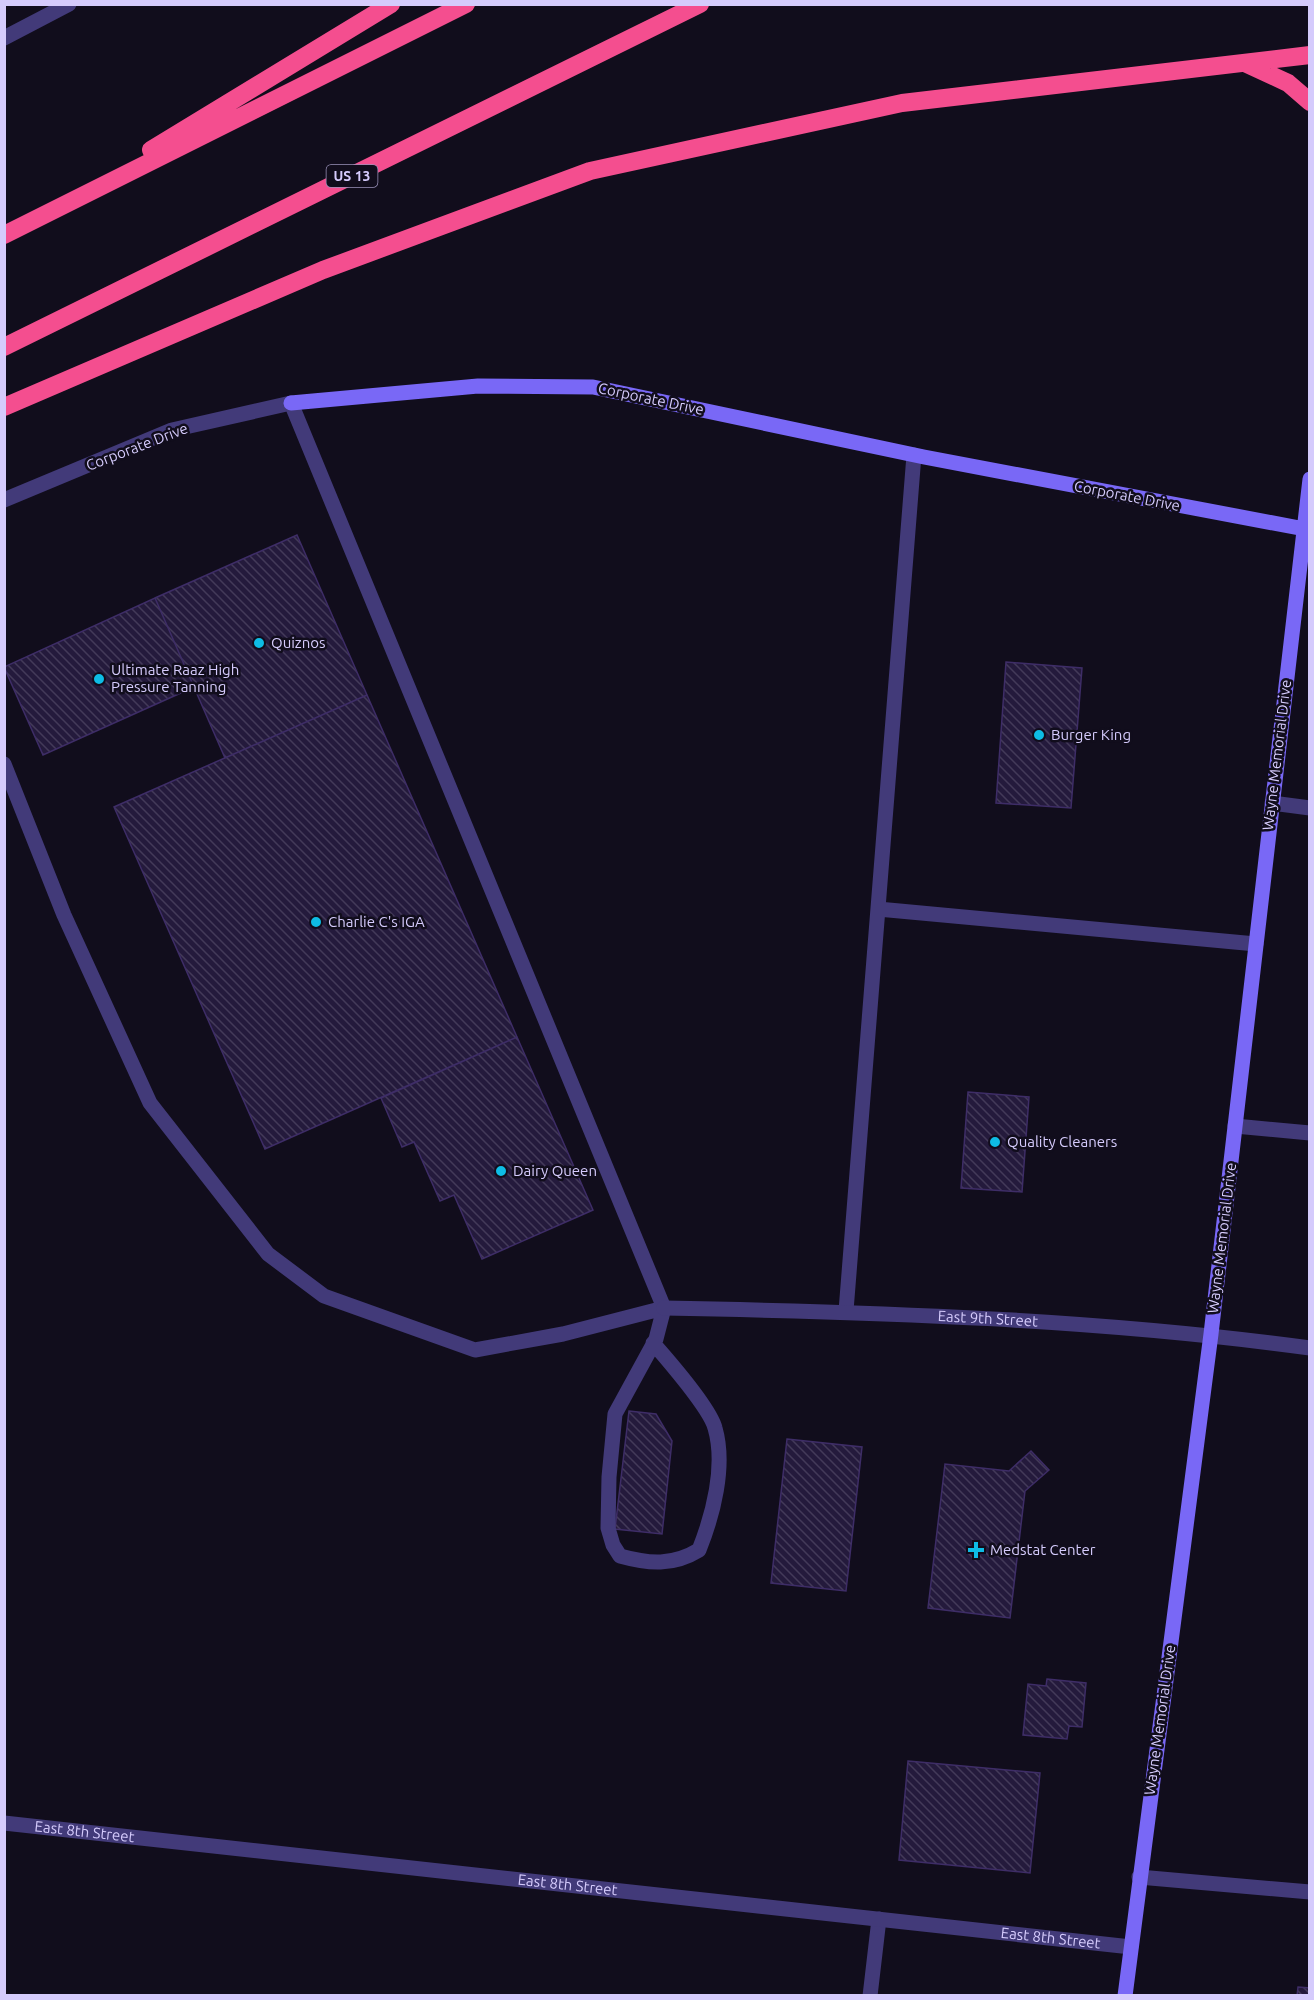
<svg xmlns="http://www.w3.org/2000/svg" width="1314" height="2000" font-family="Ubuntu,sans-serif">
  <defs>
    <pattern id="building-back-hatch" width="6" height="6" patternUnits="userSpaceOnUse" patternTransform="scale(1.5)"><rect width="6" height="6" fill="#241a3c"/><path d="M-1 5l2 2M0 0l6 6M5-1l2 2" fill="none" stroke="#433a59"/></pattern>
  </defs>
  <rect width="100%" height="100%" fill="#110d1c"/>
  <path fill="url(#building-back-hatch)" stroke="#3e2d67" stroke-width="1.5" d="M297 535 367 695 225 758 155 598Z
    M155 598 194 687 43 755 4 667Z
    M1006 662 1082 668 1071 808 996 803Z
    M367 695 517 1037 265 1149 114 807Z
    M517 1037 593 1210 482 1259 454 1195 440 1201 414 1142 402 1147 381 1098Z
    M968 1092 1029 1097 1022 1192 961 1188Z
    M629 1411 656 1414 672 1441 662 1534 615 1529Z
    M787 1439 862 1447 846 1591 771 1583Z
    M1031 1451 1049 1470 1025 1491 1010 1618 928 1608 945 1464 1009 1471Z
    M1047 1679 1086 1683 1082 1727 1069 1726 1067 1739 1023 1735 1028 1684 1046 1686Z
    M908 1761 1040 1773 1030 1873 899 1860Z
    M1298 1987 1310 1988V1996H1297Z"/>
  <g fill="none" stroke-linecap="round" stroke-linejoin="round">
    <path stroke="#423a79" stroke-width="15" d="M291 403 664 1308 656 1339 615 1414 609 1477 608 1528 613 1545 620 1556C649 1564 673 1566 699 1550 713 1515 726 1466 715 1428 710 1409 668 1360 653 1343
      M4 764 64 915 150 1103 268 1254 324 1296 475 1350 563 1334 664 1308
      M1272 803 1310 808
      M878 909 1256 944
      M1235 1126 1310 1133
      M846 1311 914 455
      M1139 1877 1310 1892
      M870 1996 879 1919"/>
    <g stroke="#423a79" stroke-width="15">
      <path d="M4 38 69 4"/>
      <path d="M4 500 172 430 291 403"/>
      <path id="s1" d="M664 1308C879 1312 1096 1319 1310 1348"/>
      <path id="s2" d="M4 1823 1131 1947"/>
    </g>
    <path stroke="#7968f6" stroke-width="15" d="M291 403 478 386 593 387 924 457 1310 530
      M1125 1996 1211 1334 1310 479"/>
    <path stroke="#f44e8f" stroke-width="18" d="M1245 63 1288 83 1310 102
      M151 150 391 4
      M4 235 466 4
      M4 347 700 4
      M4 407 323 270 590 171 902 103 1310 55"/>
  </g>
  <g fill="#0ebce5" stroke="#110d1c" stroke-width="2">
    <circle cx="259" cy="643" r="6"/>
    <circle cx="99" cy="679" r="6"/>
    <circle cx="1039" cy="735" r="6"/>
    <circle cx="316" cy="922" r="6"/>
    <circle cx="995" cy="1142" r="6"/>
    <circle cx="501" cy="1171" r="6"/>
    <path d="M973 1541h6v6h6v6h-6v6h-6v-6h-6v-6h6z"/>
  </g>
  <g text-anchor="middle" stroke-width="5" stroke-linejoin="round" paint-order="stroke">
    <rect fill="#110d1c" stroke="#9a92b9" stroke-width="1.5" x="326.5" y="165" width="51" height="22" rx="4.5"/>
    <g font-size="14" font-weight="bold" fill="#d5cbfc">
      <text x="352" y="181">US 13</text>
    </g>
    <g font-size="15" fill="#d5cbfc" stroke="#110d1c">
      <text transform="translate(651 399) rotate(12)" y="5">Corporate Drive</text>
      <text transform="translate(137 447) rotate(-21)" y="5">Corporate Drive</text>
      <text transform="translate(1127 496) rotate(11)" y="5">Corporate Drive</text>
      <text transform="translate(1277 755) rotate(-83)" y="5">Wayne Memorial Drive</text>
      <text transform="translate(1222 1238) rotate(-83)" y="5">Wayne Memorial Drive</text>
      <text dy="5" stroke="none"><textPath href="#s1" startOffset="324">East 9th Street</textPath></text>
      <text transform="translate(1160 1720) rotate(-82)" y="5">Wayne Memorial Drive</text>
      <text dy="5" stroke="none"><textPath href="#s2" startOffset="81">East 8th Street</textPath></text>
      <text dy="5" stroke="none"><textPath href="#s2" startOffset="567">East 8th Street</textPath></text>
      <text dy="5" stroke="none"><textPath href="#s2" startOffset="1053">East 8th Street</textPath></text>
    </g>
    <g font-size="15" fill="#d5cbfc" stroke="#110d1c" text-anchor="start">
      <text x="271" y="648">Quiznos</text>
      <text x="111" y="675">Ultimate Raaz High<tspan x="111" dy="17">Pressure Tanning</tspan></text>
      <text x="1051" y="740">Burger King</text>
      <text x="328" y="927">Charlie C's IGA</text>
      <text x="1007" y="1147">Quality Cleaners</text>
      <text x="513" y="1176">Dairy Queen</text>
      <text x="990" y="1555">Medstat Center</text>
    </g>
  </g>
  <rect width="1314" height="2000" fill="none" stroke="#d5cbfc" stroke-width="12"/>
</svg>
